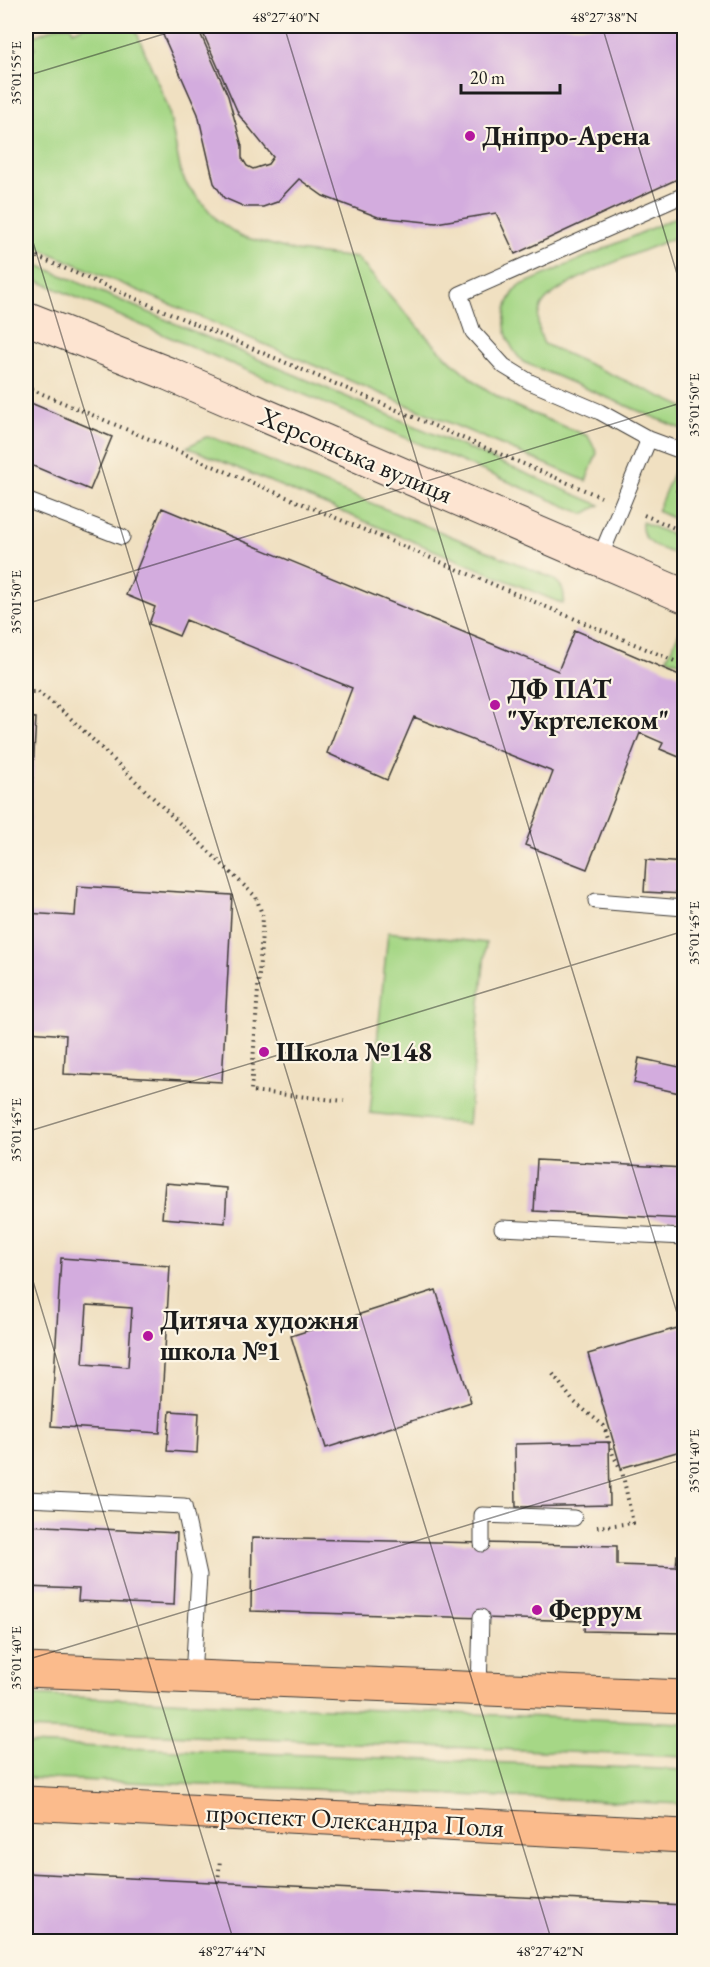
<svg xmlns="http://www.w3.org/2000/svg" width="710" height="1967" font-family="'EB Garamond',serif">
  <rect width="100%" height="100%" fill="#fcf5e5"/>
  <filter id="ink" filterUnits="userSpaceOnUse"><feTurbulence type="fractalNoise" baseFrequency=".0167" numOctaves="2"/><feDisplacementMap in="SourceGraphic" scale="12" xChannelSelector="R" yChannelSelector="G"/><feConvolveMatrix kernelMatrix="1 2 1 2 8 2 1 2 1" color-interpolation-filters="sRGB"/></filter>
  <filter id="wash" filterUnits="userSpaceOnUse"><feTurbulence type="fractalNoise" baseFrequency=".008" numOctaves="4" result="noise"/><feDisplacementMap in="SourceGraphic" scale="24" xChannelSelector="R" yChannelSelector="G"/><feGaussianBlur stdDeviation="1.35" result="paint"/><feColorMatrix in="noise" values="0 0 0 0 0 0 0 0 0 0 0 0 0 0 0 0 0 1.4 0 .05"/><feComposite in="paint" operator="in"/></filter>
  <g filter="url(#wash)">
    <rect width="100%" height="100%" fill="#f0e0c1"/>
    <path fill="#a6d786" stroke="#617a51" stroke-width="1.5" d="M58 26H71L73 31 84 26H134L168 107 181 173 187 185 217 220 240 236 295 251 357 258C404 310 451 375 515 406 539 417 564 426 588 436L597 453 586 481 26 243V52L35 48 30 38Z
      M684 214V234C654 247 565 278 545 301 534 314 537 329 544 344L684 407V430L523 362C502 340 497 310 519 286Z
      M26 260 600 505 584 514 26 276Z
      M206 437 214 438 552 578C562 585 566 591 563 604L187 447Z
      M684 470V523L657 511 674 471Z
      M642 522 684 540V557C667 550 639 546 642 522Z
      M679 633 684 635V664L667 658Z
      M388 932 486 943 468 1124 370 1113Z
      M26 1695 684 1723V1757L26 1729Z
      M26 1744 684 1770V1804L26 1778Z"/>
    <g id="blocks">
      <path fill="#d3acde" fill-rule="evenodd" d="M159 26H197L228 96 242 146V158L247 166 253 169 268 164 273 157 239 115 200 26H419L431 28 439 26H684V176L515 254 496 213 436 223 378 217 323 196 299 179 277 202 263 207H245L224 198 214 183 198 114Z
        M26 401 112 437 90 490 26 463Z
        M683 475 684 476V495L676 491Z
        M162 508 558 671 575 630 684 677V759L660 749 663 743 640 733 587 869 525 845 553 772 414 717 387 780 327 753 352 688 186 620 179 636 149 624 155 607 126 595Z
        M26 717 36 718 27 877H26Z
        M646 860 684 863V894L644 892Z
        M77 886 232 895 222 1082 64 1074 66 1035 29 1032 26 1058V913L75 916Z
        M639 1058 684 1068V1094L634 1083Z
        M537 1160 684 1168V1219L534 1211Z
        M165 1183 227 1188 225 1223 162 1218Z
        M61 1258 170 1266 160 1433 51 1426ZM87 1305 132 1308 128 1367 83 1364Z
        M436 1290 471 1402 326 1448 291 1336Z
        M684 1326V1450L621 1468 588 1354Z
        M170 1411 199 1413 197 1453 167 1451Z
        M609 1442 610 1505 516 1507 515 1444Z
        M26 1525 177 1533 174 1605 78 1601 79 1589 26 1587Z
        M252 1538 617 1546V1565L676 1567 677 1555H684V1633L584 1631 585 1621 251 1611Z
        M26 1873 684 1905V1942H26Z"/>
    </g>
  </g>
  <g filter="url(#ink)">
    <use href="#blocks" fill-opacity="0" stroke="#3c3935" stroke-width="1.5"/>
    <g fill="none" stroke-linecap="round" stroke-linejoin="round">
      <defs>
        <path id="lane" d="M649 439 600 412 530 382 504 366 473 332 460 294 684 195
          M26 500 122 537
          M599 560 649 439 684 452
          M596 901 684 908
          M502 1228 684 1237
          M26 1499 184 1506 199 1575 193 1677
          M482 1544V1515L574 1518
          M479 1690 481 1617"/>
        <path id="secondary" d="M26 318 169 374 684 596"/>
        <path id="primary" d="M26 1670 684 1697
          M26 1803 684 1836"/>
      </defs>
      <use href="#lane" stroke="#3c3935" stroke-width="17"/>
      <use href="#secondary" stroke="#3c3935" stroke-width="35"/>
      <use href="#primary" stroke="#3c3935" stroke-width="35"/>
      <path stroke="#3c3935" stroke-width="4" stroke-dasharray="1.5 4.5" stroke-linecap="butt" d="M26 252 601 497
        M26 387 684 665
        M644 515 684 532
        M26 692H38L65 713 256 897 263 917 251 1091 344 1101
        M553 1374 573 1401 604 1426 613 1455 622 1471 633 1523 597 1527
        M218 1882 220 1859"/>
      <use href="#lane" stroke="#fff" stroke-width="15"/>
      <use href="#secondary" stroke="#fde4d1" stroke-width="33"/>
      <use href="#primary" stroke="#fbbb8c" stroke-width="33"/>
    </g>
  </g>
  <path fill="none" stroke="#1c1c1c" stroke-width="1.5" stroke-opacity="0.45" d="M284 26 684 1336M602 26 684 297M26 76 190 26M26 219 552 1942M26 604 684 402M26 1132 684 931M26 1258 234 1942M26 1660 684 1459"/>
  <g fill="#b5179e" stroke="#fcf5e5" stroke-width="2">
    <circle cx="470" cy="136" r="6"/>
    <circle cx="495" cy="705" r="6"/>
    <circle cx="264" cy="1052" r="6"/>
    <circle cx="148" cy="1336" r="6"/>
    <circle cx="537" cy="1610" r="6"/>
  </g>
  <g text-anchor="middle" stroke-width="4.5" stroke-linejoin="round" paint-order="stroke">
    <g font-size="27" font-weight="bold" fill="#1c1c1c" stroke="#fcf5e5" text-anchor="start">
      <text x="482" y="145">Дніпро-Арена</text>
      <text x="507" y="698">ДФ ПАТ<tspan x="507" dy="31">"Укртелеком"</tspan></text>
      <text x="276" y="1061">Школа №148</text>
      <text x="160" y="1329">Дитяча художня<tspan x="160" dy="31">школа №1</tspan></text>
      <text x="549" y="1619">Феррум</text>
    </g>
    <g font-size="27" fill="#1c1c1c" stroke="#fcf5e5">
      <text transform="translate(356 455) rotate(23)" y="9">Херсонська вулиця</text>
      <text transform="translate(355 1820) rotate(3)" y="9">проспект Олександра Поля</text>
    </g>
  </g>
  <rect width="710" height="1967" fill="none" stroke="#fcf5e5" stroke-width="66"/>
  <path d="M461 84v9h99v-9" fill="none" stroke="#1c1c1c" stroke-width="3"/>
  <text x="470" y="84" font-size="18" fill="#1c1c1c" stroke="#fcf5e5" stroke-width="4.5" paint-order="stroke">20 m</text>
  <rect x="33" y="33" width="644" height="1901" fill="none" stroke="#1c1c1c" stroke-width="2"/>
  <g font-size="15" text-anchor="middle" fill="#1c1c1c">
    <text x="286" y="22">48°27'40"N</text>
    <text x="604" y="22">48°27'38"N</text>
    <text transform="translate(16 73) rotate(-90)" y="5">35°01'55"E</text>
    <text transform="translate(694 405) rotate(-90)" y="5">35°01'50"E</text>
    <text transform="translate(16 602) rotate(-90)" y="5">35°01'50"E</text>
    <text transform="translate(694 933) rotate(-90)" y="5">35°01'45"E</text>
    <text transform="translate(16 1130) rotate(-90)" y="5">35°01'45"E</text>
    <text transform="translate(694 1461) rotate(-90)" y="5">35°01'40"E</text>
    <text transform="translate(16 1658) rotate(-90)" y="5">35°01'40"E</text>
    <text x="232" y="1956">48°27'44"N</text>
    <text x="550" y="1956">48°27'42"N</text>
  </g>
</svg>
